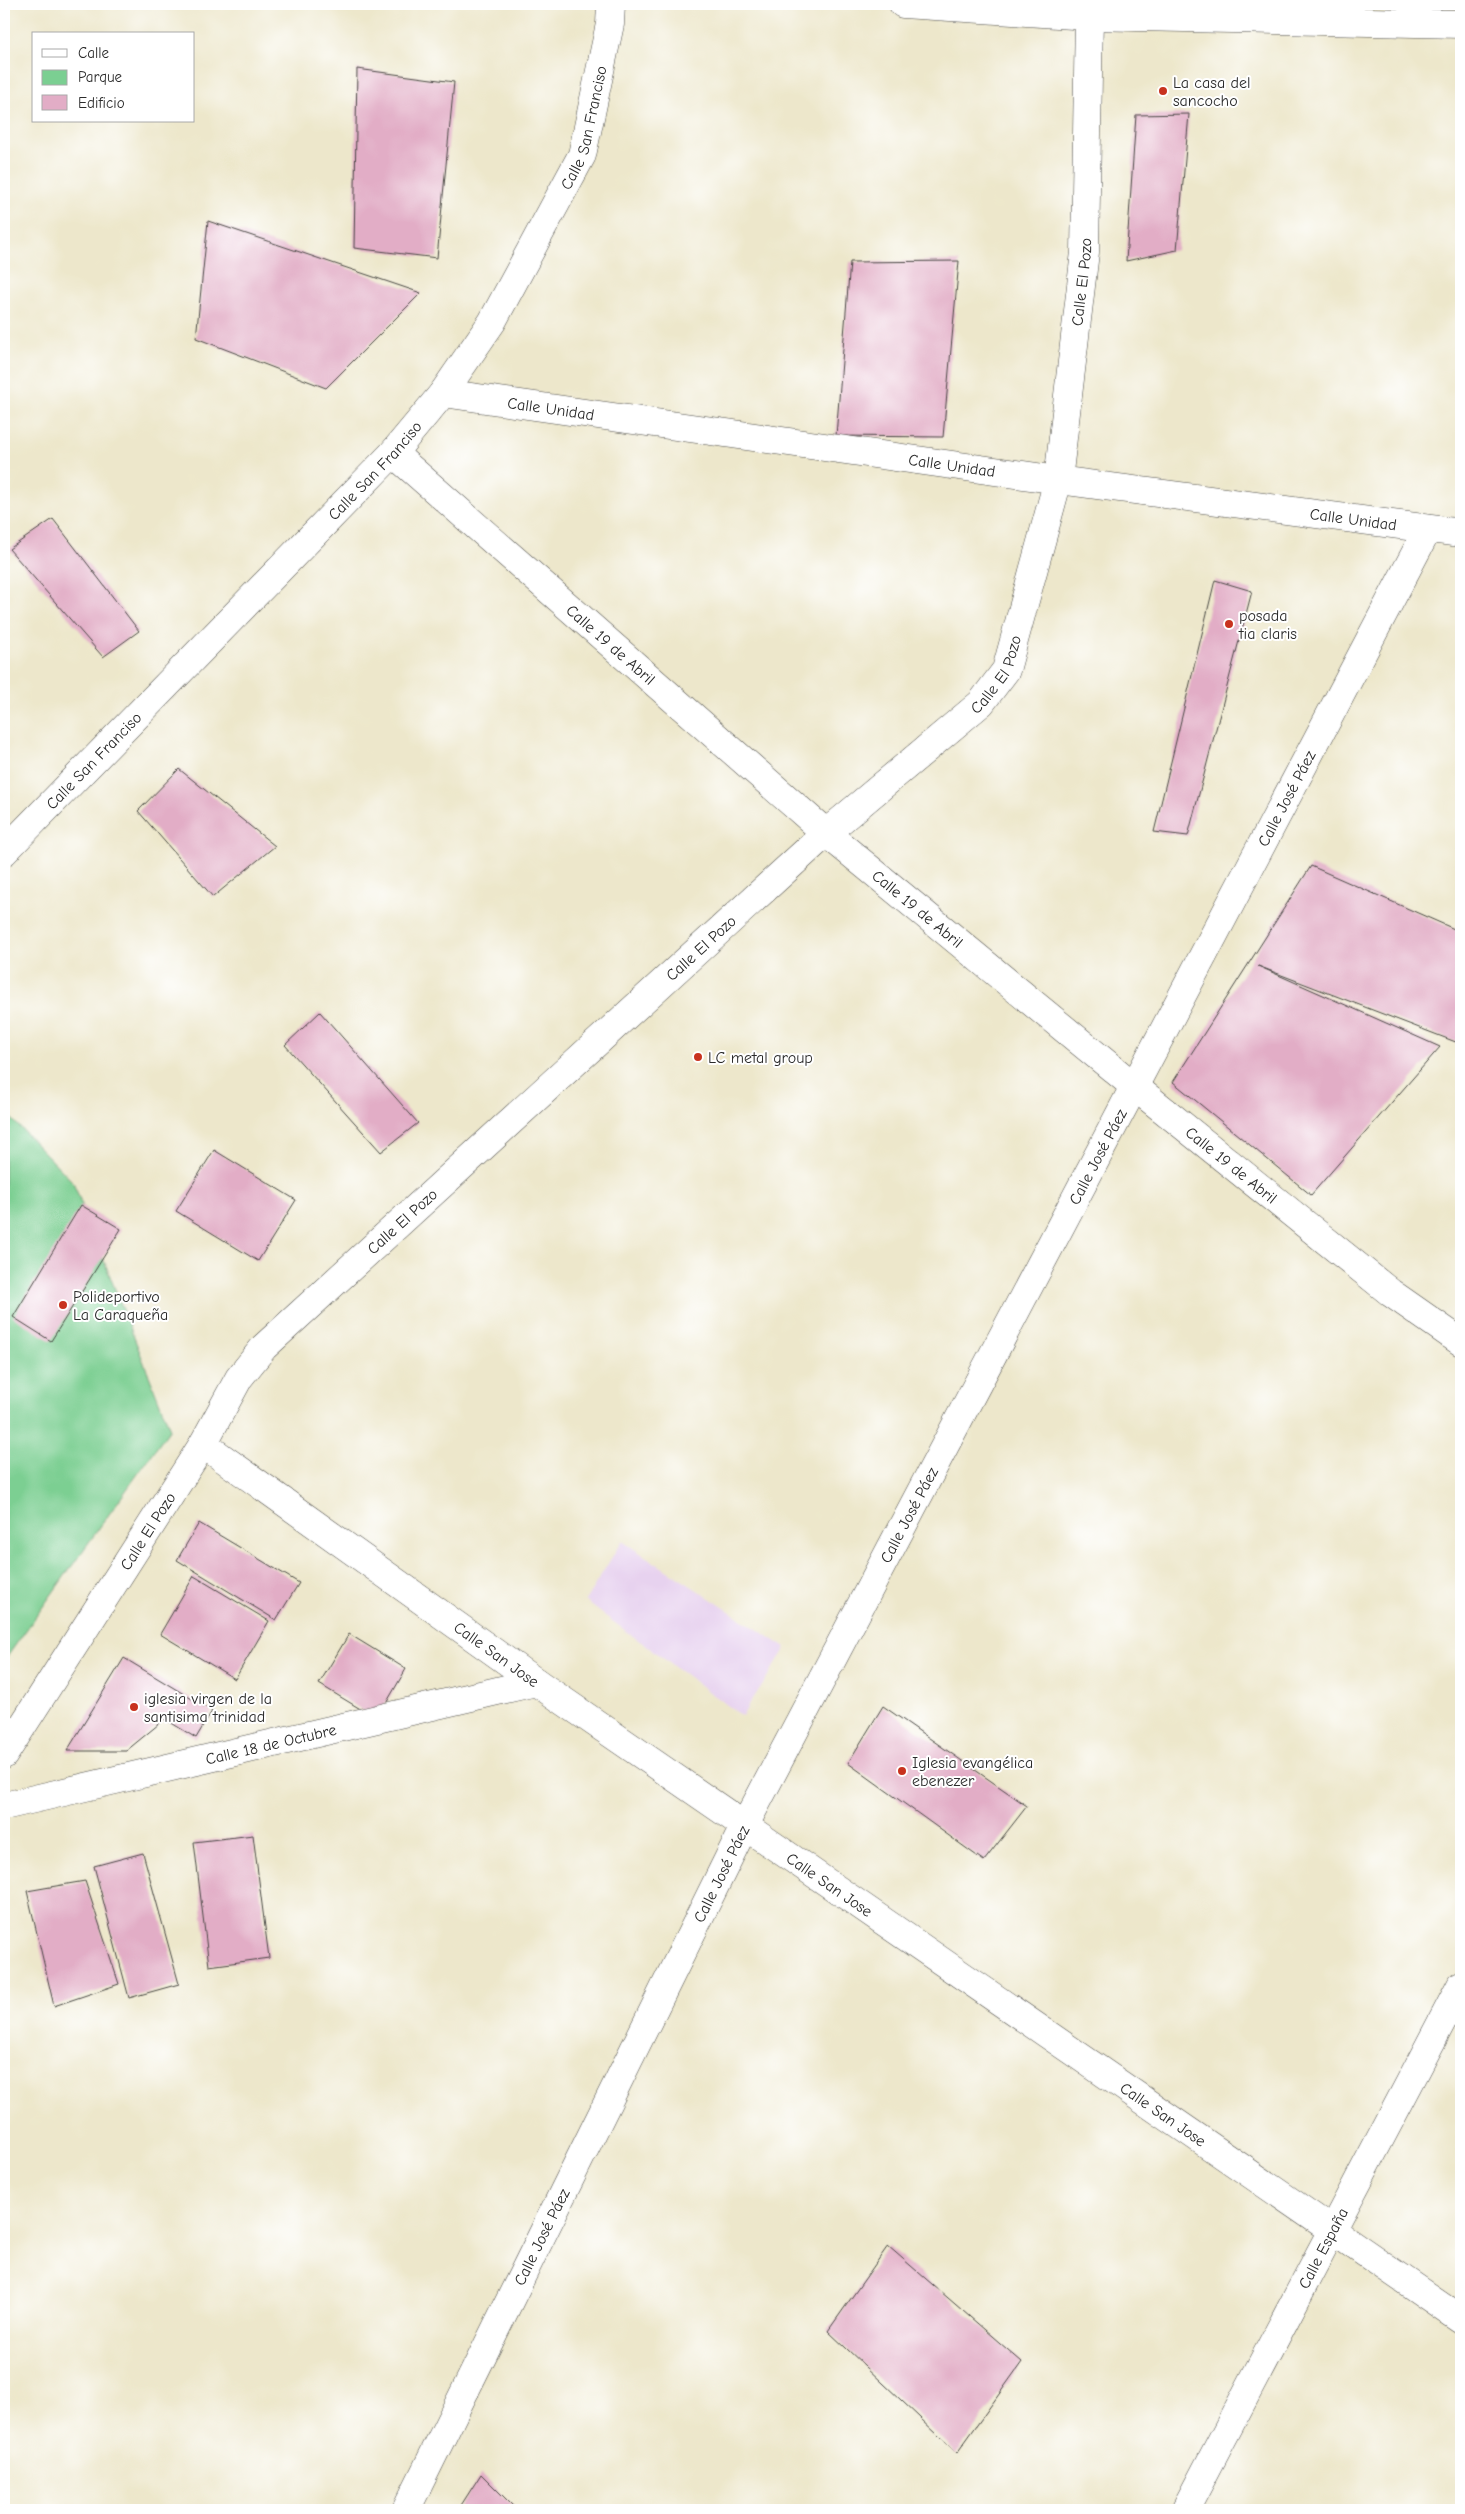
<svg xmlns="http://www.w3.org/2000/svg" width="1465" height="2514" font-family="'Comic Neue',sans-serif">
  <rect width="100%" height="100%" fill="#fff"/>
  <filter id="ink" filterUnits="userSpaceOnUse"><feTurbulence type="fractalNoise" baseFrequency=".02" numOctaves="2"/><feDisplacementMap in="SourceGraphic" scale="10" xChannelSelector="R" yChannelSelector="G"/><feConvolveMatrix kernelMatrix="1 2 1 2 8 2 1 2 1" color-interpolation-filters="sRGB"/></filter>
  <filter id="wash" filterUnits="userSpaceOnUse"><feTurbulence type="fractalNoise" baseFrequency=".0096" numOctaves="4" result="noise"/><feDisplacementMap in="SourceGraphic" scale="20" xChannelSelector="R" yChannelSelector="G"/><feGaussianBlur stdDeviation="1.12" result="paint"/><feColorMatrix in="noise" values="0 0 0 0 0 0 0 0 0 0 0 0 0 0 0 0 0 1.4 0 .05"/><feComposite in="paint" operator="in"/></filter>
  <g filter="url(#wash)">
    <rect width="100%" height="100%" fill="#ede7cb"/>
    <path fill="#e7d2ef" d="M622 1541 786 1648 742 1716 585 1601Z"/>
    <path fill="#7bcf92" stroke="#537d5e" d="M4 1111 73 1182 170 1429 4 1661Z"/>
    <g id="blocks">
      <path fill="#e2adc6" d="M357 69 454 82 437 258 354 248Z
        M1189 114 1177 250 1126 261 1136 115Z
        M208 221 421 293 326 388 196 338Z
        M959 261 943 437 836 436 850 262Z
        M53 519 139 631 103 657 9 549Z
        M1215 580 1252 591 1188 836 1154 832Z
        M179 769 275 846 213 897 138 811Z
        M1311 866 1461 932V1044L1258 966 1440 1047 1311 1195 1173 1082Z
        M320 1012 418 1123 381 1152 285 1045Z
        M214 1150 296 1200 258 1261 176 1211Z
        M81 1205 121 1229 51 1341 13 1317Z
        M199 1523 299 1583 276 1620 177 1560Z
        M194 1576 269 1621 235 1679 160 1634Z
        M349 1634 406 1669 377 1719 319 1684Z
        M124 1658 212 1711 196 1738 165 1719 126 1751H67Z
        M883 1706 1027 1806 984 1861 848 1763Z
        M253 1835 269 1958 209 1966 194 1842Z
        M143 1853 179 1984 129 1998 94 1866Z
        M85 1881 119 1984 54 2006 27 1891Z
        M888 2246 1022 2362 957 2453 828 2331Z
        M481 2474 517 2510H458Z"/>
    </g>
  </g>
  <g filter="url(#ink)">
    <use href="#blocks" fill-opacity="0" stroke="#484743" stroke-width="1"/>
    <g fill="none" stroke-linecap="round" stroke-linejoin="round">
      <defs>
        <g id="street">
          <path d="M903 4 1089 16 1461 24"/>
          <path id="s1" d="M443 393 1058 480 1461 533"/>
          <path id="s2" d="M393 453 826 833 1135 1087 1391 1293 1461 1342"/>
          <path id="s3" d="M4 852 393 453 443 393 492 322 582 155 610 24 611 4"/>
          <path id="s4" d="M203 1444 536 1682 1461 2319"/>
          <path id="s5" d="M4 1755 203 1444 239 1378 264 1347 826 833 981 703 1006 670 1058 480 1085 252 1089 16"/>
          <path id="s6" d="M4 1806 536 1682"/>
          <path id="s7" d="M406 2510 745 1825 1428 529"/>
          <path id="s8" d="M1185 2510 1461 1985"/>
        </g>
      </defs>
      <use href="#street" stroke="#484743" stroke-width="29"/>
      <use href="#street" stroke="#fff" stroke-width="28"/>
    </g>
  </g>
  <g fill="#c8321e" stroke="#fff" stroke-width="2">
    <circle cx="1163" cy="91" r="5"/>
    <circle cx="1229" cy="624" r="5"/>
    <circle cx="698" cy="1057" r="5"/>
    <circle cx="63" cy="1305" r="5"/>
    <circle cx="134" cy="1707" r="5"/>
    <circle cx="902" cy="1771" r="5"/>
  </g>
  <g text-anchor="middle" stroke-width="4" stroke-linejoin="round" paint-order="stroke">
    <g font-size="16" fill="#2b2b2b" stroke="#fff" text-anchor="start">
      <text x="1173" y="88">La casa del<tspan x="1173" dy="18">sancocho</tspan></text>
      <text x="1239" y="621">posada<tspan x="1239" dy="18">tia claris</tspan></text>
      <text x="708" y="1063">LC metal group</text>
      <text x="73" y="1302">Polideportivo<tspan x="73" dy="18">La Caraqueña</tspan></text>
      <text x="144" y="1704">iglesia virgen de la<tspan x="144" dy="18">santisima trinidad</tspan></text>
      <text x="912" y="1768">Iglesia evangélica<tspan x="912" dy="18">ebenezer</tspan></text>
    </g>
    <g font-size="16" fill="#2b2b2b" stroke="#fff">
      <text dy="6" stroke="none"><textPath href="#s3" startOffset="938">Calle San Franciso</textPath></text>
      <text dy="6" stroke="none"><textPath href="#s5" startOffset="1886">Calle El Pozo</textPath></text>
      <text dy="6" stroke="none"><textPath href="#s1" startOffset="109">Calle Unidad</textPath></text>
      <text dy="6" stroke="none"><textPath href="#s1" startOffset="514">Calle Unidad</textPath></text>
      <text dy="6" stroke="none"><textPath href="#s3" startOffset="532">Calle San Franciso</textPath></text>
      <text dy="6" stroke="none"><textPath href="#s1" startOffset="919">Calle Unidad</textPath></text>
      <text dy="6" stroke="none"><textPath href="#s2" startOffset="290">Calle 19 de Abril</textPath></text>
      <text dy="6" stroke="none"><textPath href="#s5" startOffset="1481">Calle El Pozo</textPath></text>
      <text dy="6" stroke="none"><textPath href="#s3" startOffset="128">Calle San Franciso</textPath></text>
      <text dy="6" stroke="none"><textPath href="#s7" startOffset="1925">Calle José Páez</textPath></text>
      <text dy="6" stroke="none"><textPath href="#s2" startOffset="695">Calle 19 de Abril</textPath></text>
      <text dy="6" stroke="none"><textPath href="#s5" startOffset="1076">Calle El Pozo</textPath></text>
      <text dy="6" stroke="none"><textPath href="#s7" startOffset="1520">Calle José Páez</textPath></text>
      <text dy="6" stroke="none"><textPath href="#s2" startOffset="1100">Calle 19 de Abril</textPath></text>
      <text dy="6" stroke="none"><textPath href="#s5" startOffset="671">Calle El Pozo</textPath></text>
      <text dy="6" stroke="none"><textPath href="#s7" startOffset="1115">Calle José Páez</textPath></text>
      <text dy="6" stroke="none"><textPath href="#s5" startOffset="266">Calle El Pozo</textPath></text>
      <text dy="6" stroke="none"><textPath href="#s4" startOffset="361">Calle San Jose</textPath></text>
      <text dy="6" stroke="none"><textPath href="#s6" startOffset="274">Calle 18 de Octubre</textPath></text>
      <text dy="6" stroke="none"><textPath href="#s7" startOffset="710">Calle José Páez</textPath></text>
      <text dy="6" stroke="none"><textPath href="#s4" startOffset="766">Calle San Jose</textPath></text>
      <text dy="6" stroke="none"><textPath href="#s4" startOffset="1171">Calle San Jose</textPath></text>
      <text dy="6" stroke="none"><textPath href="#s7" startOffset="305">Calle José Páez</textPath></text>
      <text dy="6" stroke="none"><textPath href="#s8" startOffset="296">Calle España</textPath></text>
    </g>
  </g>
  <rect width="1465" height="2514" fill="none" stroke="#fff" stroke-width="20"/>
  <rect x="32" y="32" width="162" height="90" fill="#ffffff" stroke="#aaaaaa"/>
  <rect x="42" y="49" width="25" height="8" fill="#ffffff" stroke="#aaaaaa"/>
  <text x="78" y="58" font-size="15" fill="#2b2b2b">Calle</text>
  <rect x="42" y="70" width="25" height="15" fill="#7bcf92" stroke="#aaaaaa"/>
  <text x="78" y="82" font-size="15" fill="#2b2b2b">Parque</text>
  <rect x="42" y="95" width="25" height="15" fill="#e2adc6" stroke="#aaaaaa"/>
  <text x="78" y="108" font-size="15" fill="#2b2b2b">Edificio</text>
</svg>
